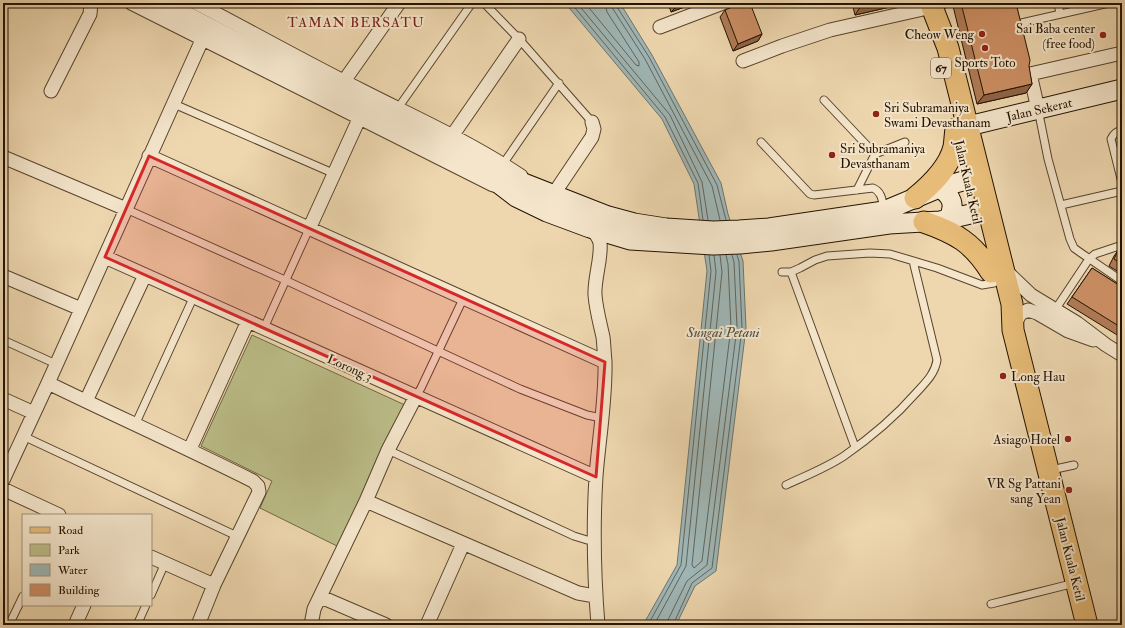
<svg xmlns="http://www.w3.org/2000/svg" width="1125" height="628" font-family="'IM FELL Double Pica',serif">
  <rect width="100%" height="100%" fill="#eed7af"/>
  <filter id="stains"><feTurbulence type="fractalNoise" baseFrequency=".005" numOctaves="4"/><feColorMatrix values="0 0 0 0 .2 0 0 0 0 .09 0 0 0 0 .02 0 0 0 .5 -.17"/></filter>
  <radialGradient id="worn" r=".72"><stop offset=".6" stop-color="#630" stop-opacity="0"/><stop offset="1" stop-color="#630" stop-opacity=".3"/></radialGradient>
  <path fill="#bbbd88" stroke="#6f6844" d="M252 335 405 405 339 547 260 508 272 481 201 446Z"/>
  <path fill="#9fb7b7" stroke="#6d756e" d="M565 3H620L652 55 721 183 728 214 743 261 746 328 716 571 695 586 676 625H643L677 565 707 271 694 184 662 119Z"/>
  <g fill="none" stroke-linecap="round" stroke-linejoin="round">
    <path stroke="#61655c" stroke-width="1" d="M571 3 665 117 698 183 703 220
      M577 3 670 115 702 182 708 220
      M585 3 636 65 639 66V62L607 12 605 3
      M611 3 613 9 645 59 712 186 720 220
      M616 3 617 7 649 57 717 185 726 220
      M720 255 722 272 692 565 694 568 702 561 731 327 728 264 726 255
      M648 625 681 565 711 271 709 255
      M654 625 686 566 716 272 714 255
      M668 625V620L687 581 707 565 737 327 734 262 732 255
      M673 625 692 583 712 568 742 328 739 262 737 255"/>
    <defs>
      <path id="lane" d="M484 3 519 39 592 122
        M1058 3 1060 14
        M935 6 949 3
        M1017 24 1109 3
        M824 100 875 154
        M174 104 335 174
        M398 108 472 3
        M1038 109 1048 159 1070 239 1074 248 1081 253 1122 281
        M1122 130C1116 132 1114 133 1111 139L1122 183
        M761 142 810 194 814 195 873 188C882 192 882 200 884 209
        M503 164 559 83
        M857 190 875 154 905 142
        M1061 205 1122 191
        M126 209 285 280 520 389 587 415 602 418
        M782 272H791L800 268 815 260 827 256 870 253 890 254 937 268 982 285 994 283
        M791 272 855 447
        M1055 310 1089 259 1095 254 1122 245
        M264 328 309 229
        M3 340 56 364
        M416 396 421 388 463 299
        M135 425 194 296
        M23 436 239 537
        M388 450 574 536 587 540H594
        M1051 470 1074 465
        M786 485C805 476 826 468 844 456 870 438 895 417 916 393 925 383 935 374 937 360L913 261
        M151 595 165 563
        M991 604 1075 583
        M9 625 23 596
        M137 625 146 605"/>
      <path id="street" d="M131 3 493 185
        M196 3C252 32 307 63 363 91 416 118 472 143 521 176
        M660 27 723 3
        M743 61 782 46 830 30 932 7
        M344 81 399 3
        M51 91 90 14 91 3
        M1038 109 1030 74 1122 53
        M452 136 519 39
        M149 156 605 362
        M3 157 126 209
        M553 195 592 137 594 129 592 122
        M590 228C594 232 599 237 600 243 602 257 594 279 595 295 596 309 600 323 603 337 604 344 604 353 605 361 606 399 599 438 596 476 593 526 594 576 598 625
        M309 229 359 119
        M105 257 596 477
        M1004 269 1031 295 1077 323 1106 345 1122 355
        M3 276 81 309
        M1014 326 1020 314 1028 310 1037 313 1068 331 1093 340
        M48 383C116 416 185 447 253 481L258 486 259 492 214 585 198 625
        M3 399 34 413
        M86 401 145 275
        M190 449 248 321
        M3 480 48 383 202 40
        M3 489 59 515
        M366 501 578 593 595 596
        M151 557 214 585
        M321 597 386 625
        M75 625 84 605
        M311 625 314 609 366 501 388 450 416 396
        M427 625 463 544"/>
      <path id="secondary" d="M161 3 470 162 608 216 634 223 666 228 713 231 739 230 769 228 884 211 939 188 980 176
        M956 129 1122 89
        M486 174 516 197 547 212 590 228 630 240 713 245 740 244 771 241 889 224 940 221 988 210
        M939 188C952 195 956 206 948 219"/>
      <path id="primary" d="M932 7 948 48 1012 304 1013 330 1087 625
        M915 198C931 185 949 168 954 147 955 141 955 135 956 129
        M924 222C956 233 973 243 991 272"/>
    </defs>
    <use href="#lane" stroke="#56442c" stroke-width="9"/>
    <use href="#street" stroke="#56442c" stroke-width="15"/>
    <use href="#secondary" stroke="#231301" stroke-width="21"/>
    <use href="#primary" stroke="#231301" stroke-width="23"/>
    <use href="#lane" stroke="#f4e5cb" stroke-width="7"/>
    <use href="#street" stroke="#f4e5cb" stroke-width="13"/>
    <use href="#secondary" stroke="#f4e5cb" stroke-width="19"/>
    <use href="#primary" stroke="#e7bc78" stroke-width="21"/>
    <path stroke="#231301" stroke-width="3" stroke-dasharray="7 7" stroke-linecap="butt" d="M3 6 5 3"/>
  </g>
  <path fill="#b07c57" stroke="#231301" d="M668 3H695L671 12Z
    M852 3H904L903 4 855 15Z
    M954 3H1016L1032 84 1026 93 977 104 953 6Z
    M725 10 762 34 758 41 733 51 720 17Z
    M1122 143V151L1121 145Z
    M1122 248V274L1109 266 1114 256 1119 249Z
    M1092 268 1122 287V338L1067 304Z"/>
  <path fill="#906547" stroke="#231301" d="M686 3H695L671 12 675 8Z
    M873 3H904L903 4 855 15 861 6Z
    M1019 3H1026L1018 5Z
    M762 34 758 41 733 51 738 44Z
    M1032 84 1026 93 977 104 984 95Z"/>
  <path fill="#cd9065" stroke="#231301" d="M673 3H686L675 8Z
    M742 3H750L762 34 738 44 725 10Z
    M861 3H873L861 6Z
    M961 3H1016L1030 60 1029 66 1032 84 984 95Z
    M1122 248V264L1114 259 1119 249Z
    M1092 268 1122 287V328L1072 297Z"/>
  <path fill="#d62828" fill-opacity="0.2" stroke="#d62828" stroke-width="3" stroke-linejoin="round" d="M149 156 605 362 596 477 105 257Z"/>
  <g fill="#8f2418" stroke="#f4e5cb" stroke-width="1.5">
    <circle cx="982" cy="34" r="4"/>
    <circle cx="1103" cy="35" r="4"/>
    <circle cx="985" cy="48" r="4"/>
    <circle cx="876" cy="114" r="4"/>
    <circle cx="832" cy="155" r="4"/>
    <circle cx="1003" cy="376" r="4"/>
    <circle cx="1068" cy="439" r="4"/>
    <circle cx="1069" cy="490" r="4"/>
  </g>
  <g text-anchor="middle" stroke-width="4" stroke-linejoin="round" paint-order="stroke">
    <rect fill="#f4e5cb" stroke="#62523e" stroke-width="1" x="931" y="58" width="20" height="20" rx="3"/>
    <g font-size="12" font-weight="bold" fill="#231301">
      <text x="941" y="72">67</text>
    </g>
    <g font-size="13" fill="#231301" stroke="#f4e5cb" text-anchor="end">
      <text x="1095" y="33">Sai Baba center<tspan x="1095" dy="15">(free food)</tspan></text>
      <text x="974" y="39">Cheow Weng</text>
      <text x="985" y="67" text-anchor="middle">Sports Toto</text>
      <text x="884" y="112" text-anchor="start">Sri Subramaniya<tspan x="884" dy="15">Swami Devasthanam</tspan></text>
      <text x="840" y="153" text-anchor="start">Sri Subramaniya<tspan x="840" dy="15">Devasthanam</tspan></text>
      <text x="1011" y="381" text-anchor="start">Long Hau</text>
      <text x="1060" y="444">Asiago Hotel</text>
      <text x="1061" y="488">VR Sg Pattani<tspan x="1061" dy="15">sang Yean</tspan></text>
    </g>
    <g font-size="13" fill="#231301" stroke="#f4e5cb">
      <text transform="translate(1039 109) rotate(-13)" y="5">Jalan Sekerat</text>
      <text transform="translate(969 182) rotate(77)" y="5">Jalan Kuala Ketil</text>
      <text transform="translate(350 367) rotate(24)" y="5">Lorong 3</text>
      <text transform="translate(1071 559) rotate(76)" y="5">Jalan Kuala Ketil</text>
    </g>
    <g font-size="14" letter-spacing="1" fill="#7a1f14" stroke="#f4e5cb">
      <text x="356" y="27">TAMAN BERSATU</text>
    </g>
    <g font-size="14" font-style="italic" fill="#4e4c41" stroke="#f4e5cb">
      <text x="723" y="337">Sungai Petani</text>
    </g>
  </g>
  <rect width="1125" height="628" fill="none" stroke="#eed7af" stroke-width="16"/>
  <rect x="4" y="4" width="1117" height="620" fill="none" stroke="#231301" stroke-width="2"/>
  <rect x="8" y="8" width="1109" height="612" fill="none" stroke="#231301"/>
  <rect x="22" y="514" width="130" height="92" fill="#f4e5cb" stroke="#a0917a"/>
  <rect x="30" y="527" width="20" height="6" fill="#e7bc78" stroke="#a0917a"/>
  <text x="58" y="534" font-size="12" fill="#231301">Road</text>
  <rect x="30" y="544" width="20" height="12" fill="#bbbd88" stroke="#a0917a"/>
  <text x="58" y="554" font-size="12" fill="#231301">Park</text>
  <rect x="30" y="564" width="20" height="12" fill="#9fb7b7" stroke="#a0917a"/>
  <text x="58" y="574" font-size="12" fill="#231301">Water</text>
  <rect x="30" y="584" width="20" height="12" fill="#cd9065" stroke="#a0917a"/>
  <text x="58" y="594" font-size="12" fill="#231301">Building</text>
  <rect width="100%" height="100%" filter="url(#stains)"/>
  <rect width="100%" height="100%" fill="url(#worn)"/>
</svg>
